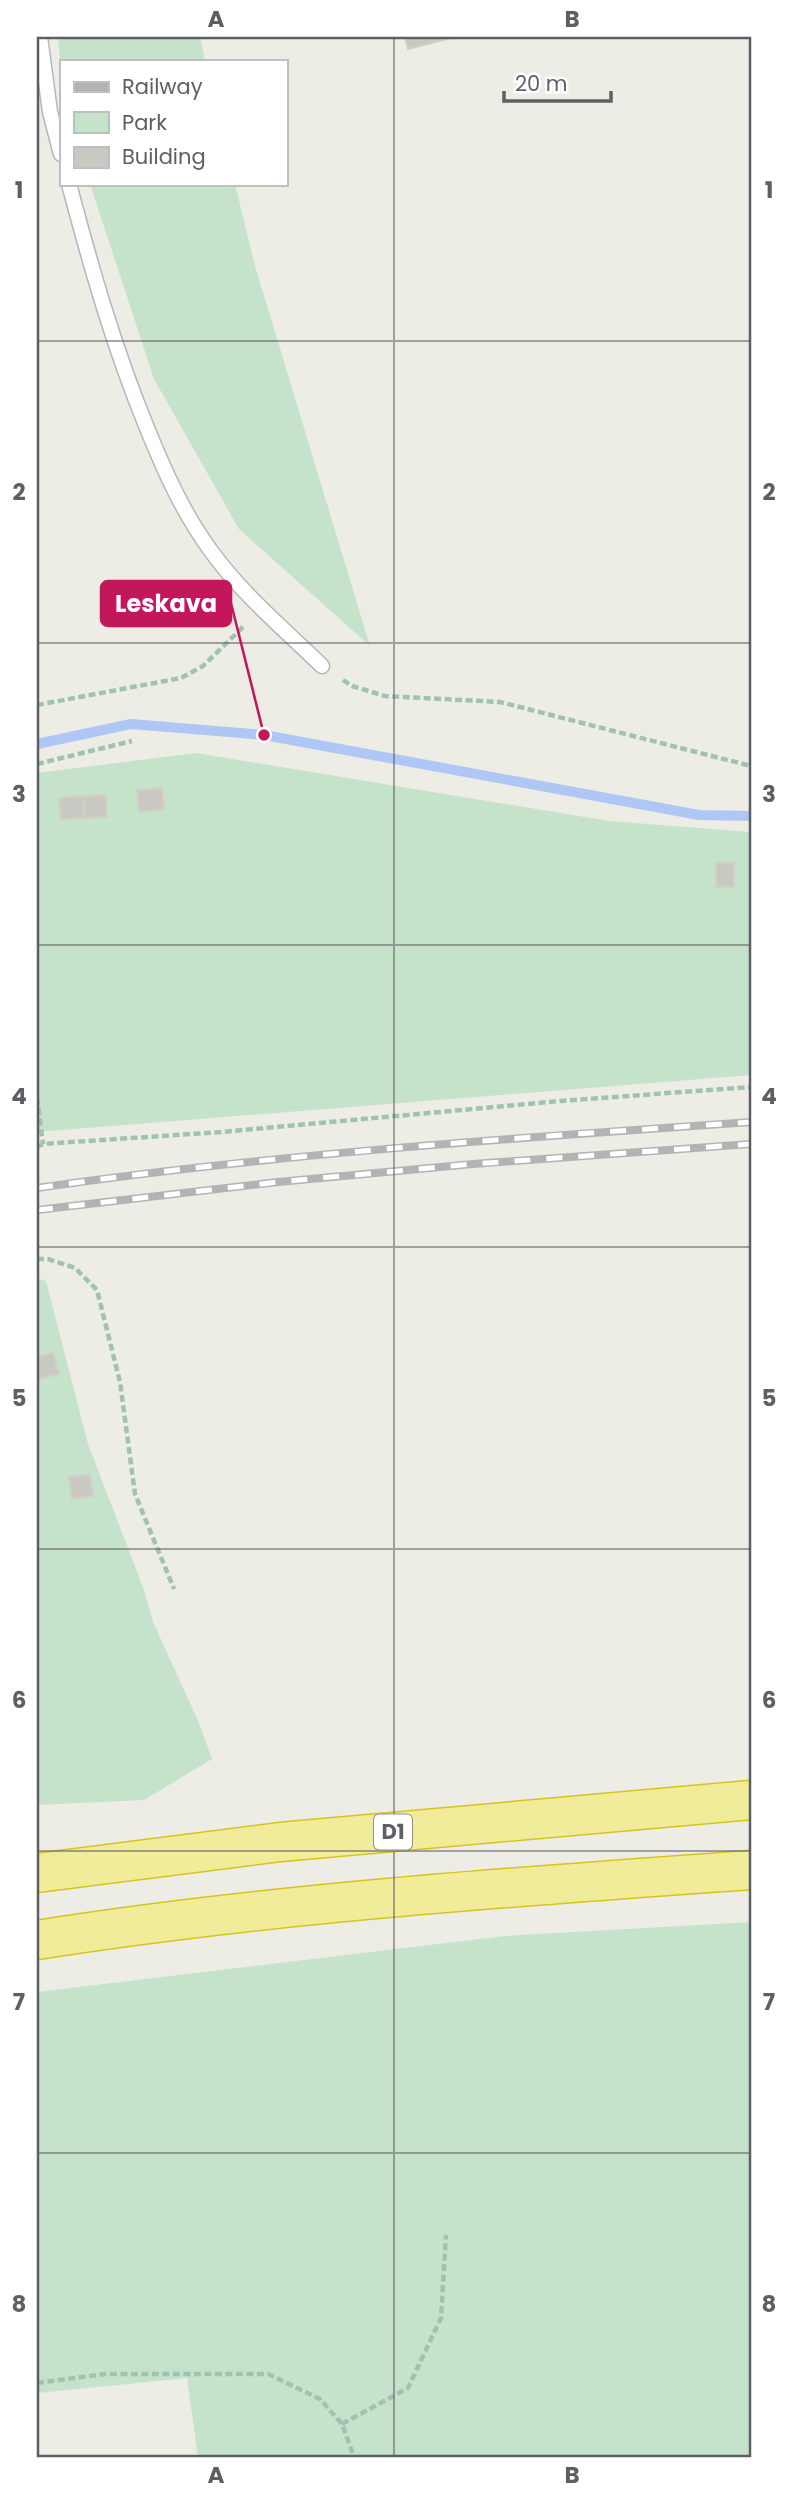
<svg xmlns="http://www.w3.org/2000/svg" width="788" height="2494" font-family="Poppins,sans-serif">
  <rect width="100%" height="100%" fill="#edede6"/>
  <path fill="#c5e2cb" d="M58 37H200L205 61H61V73Z
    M90 184H235L255 266 370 646 239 529 154 379Z
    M196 753 609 821 751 832V1075L37 1132V773Z
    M37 1278 46 1281 88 1444 144 1590 153 1622 199 1723 212 1759 144 1800 37 1805Z
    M751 1922V2457H198L187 2378 37 2393V1992L505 1936Z"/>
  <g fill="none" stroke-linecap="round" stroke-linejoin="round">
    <path stroke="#afc7f4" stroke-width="10" d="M37 744 131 724 264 735 699 815 751 816"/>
  </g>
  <path fill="#c9c8c2" stroke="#d1d0c5" stroke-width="2" d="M405 37H455L408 49Z
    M162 788 164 809 139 812 137 790Z
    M106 795 107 817 85 818 83 796Z
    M83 796 85 818 61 819 59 798Z
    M716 863H734V887H716Z
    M53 1353 59 1374 37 1379V1357Z
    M90 1475 93 1496 72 1499 69 1477Z"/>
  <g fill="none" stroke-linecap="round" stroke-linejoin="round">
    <defs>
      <path id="service" d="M40 37 50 112 61 154
        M69 184C91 267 114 348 147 428 164 470 183 513 211 551 242 594 284 629 322 666"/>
      <path id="motorway" d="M37 1873 280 1842 751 1800
        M37 1940C273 1903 513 1887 751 1870"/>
    </defs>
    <use href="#service" stroke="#b6b6ba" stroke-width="17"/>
    <use href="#motorway" stroke="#d6c41d" stroke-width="41"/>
    <path stroke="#9fc2b1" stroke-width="4.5" stroke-dasharray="7 3.5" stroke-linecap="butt" d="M343 680 352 686 385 696 500 702 751 766
      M37 705 181 678 203 666 245 625
      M37 764 132 741
      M37 1098 43 1144
      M37 1147 43 1144 221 1132 560 1101 751 1087
      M37 1259H48L75 1268 97 1290 120 1382 135 1494 174 1589
      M37 2383 105 2374H268L320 2399 342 2424 354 2457
      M342 2424 408 2388 441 2318 446 2235"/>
    <use href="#service" stroke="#fff" stroke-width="14"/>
    <use href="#motorway" stroke="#f0ec9a" stroke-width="38"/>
    <defs>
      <path id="rail" d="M37 1188C274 1154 513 1138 751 1122
        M37 1210 278 1182 473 1164 751 1144"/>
    </defs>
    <use href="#rail" stroke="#b3b3b4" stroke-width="8"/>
    <use href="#rail" stroke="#fff" stroke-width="5" stroke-dasharray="16" stroke-linecap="butt"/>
  </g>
  <path fill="none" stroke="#5d5f64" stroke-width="2" stroke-opacity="0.55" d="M394 37V2457M37 341H751M37 643H751M37 945H751M37 1247H751M37 1549H751M37 1851H751M37 2153H751"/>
  <g text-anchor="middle" stroke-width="5" stroke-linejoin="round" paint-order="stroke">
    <rect fill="#fff" stroke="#8e8f92" stroke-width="2" x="374" y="1814.5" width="38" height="35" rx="5"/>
    <g font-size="21" font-weight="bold" fill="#5d5f64">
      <text x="393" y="1839">D1</text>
    </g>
  </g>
  <path fill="none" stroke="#c2185b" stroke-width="2.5" d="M264 735L231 603"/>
  <circle fill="#c2185b" stroke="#fff" stroke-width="2.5" cx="264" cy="735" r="7"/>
  <rect fill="#c2185b" stroke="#c2185b" stroke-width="2.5" x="101" y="581" width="130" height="45" rx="7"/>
  <g font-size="24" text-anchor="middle" font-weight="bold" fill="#fff">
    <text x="166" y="612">Leskava</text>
  </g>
  <rect width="788" height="2494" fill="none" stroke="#ffffff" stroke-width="77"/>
  <rect x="60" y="60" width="228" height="126" fill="#ffffff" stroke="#bebfc1" stroke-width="2"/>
  <rect x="74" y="82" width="35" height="10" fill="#b3b3b4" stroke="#bebfc1" stroke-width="2"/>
  <text x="122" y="94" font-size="21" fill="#5d5f64">Railway</text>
  <rect x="74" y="112" width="35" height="21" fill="#c5e2cb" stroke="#bebfc1" stroke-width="2"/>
  <text x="122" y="130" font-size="21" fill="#5d5f64">Park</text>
  <rect x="74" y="147" width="35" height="21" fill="#c9c8c2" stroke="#bebfc1" stroke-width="2"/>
  <text x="122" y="164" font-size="21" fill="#5d5f64">Building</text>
  <path d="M504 91v10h107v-10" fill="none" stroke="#5d5f64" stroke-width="3.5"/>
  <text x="515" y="91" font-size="21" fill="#5d5f64" stroke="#ffffff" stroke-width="5" paint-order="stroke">20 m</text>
  <rect x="38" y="38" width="712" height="2418" fill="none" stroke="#5d5f64" stroke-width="2.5"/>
  <g font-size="23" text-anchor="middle" font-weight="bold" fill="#5d5f64">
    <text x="216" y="27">A</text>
    <text x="572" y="27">B</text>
    <text x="19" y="198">1</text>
    <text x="769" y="198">1</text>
    <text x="19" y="500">2</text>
    <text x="769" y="500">2</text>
    <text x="19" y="802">3</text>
    <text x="769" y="802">3</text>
    <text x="19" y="1104">4</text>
    <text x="769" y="1104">4</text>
    <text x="19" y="1406">5</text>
    <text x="769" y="1406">5</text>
    <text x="19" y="1708">6</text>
    <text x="769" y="1708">6</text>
    <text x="19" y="2010">7</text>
    <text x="769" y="2010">7</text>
    <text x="19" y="2312">8</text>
    <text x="769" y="2312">8</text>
    <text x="216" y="2483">A</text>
    <text x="572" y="2483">B</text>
  </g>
</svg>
